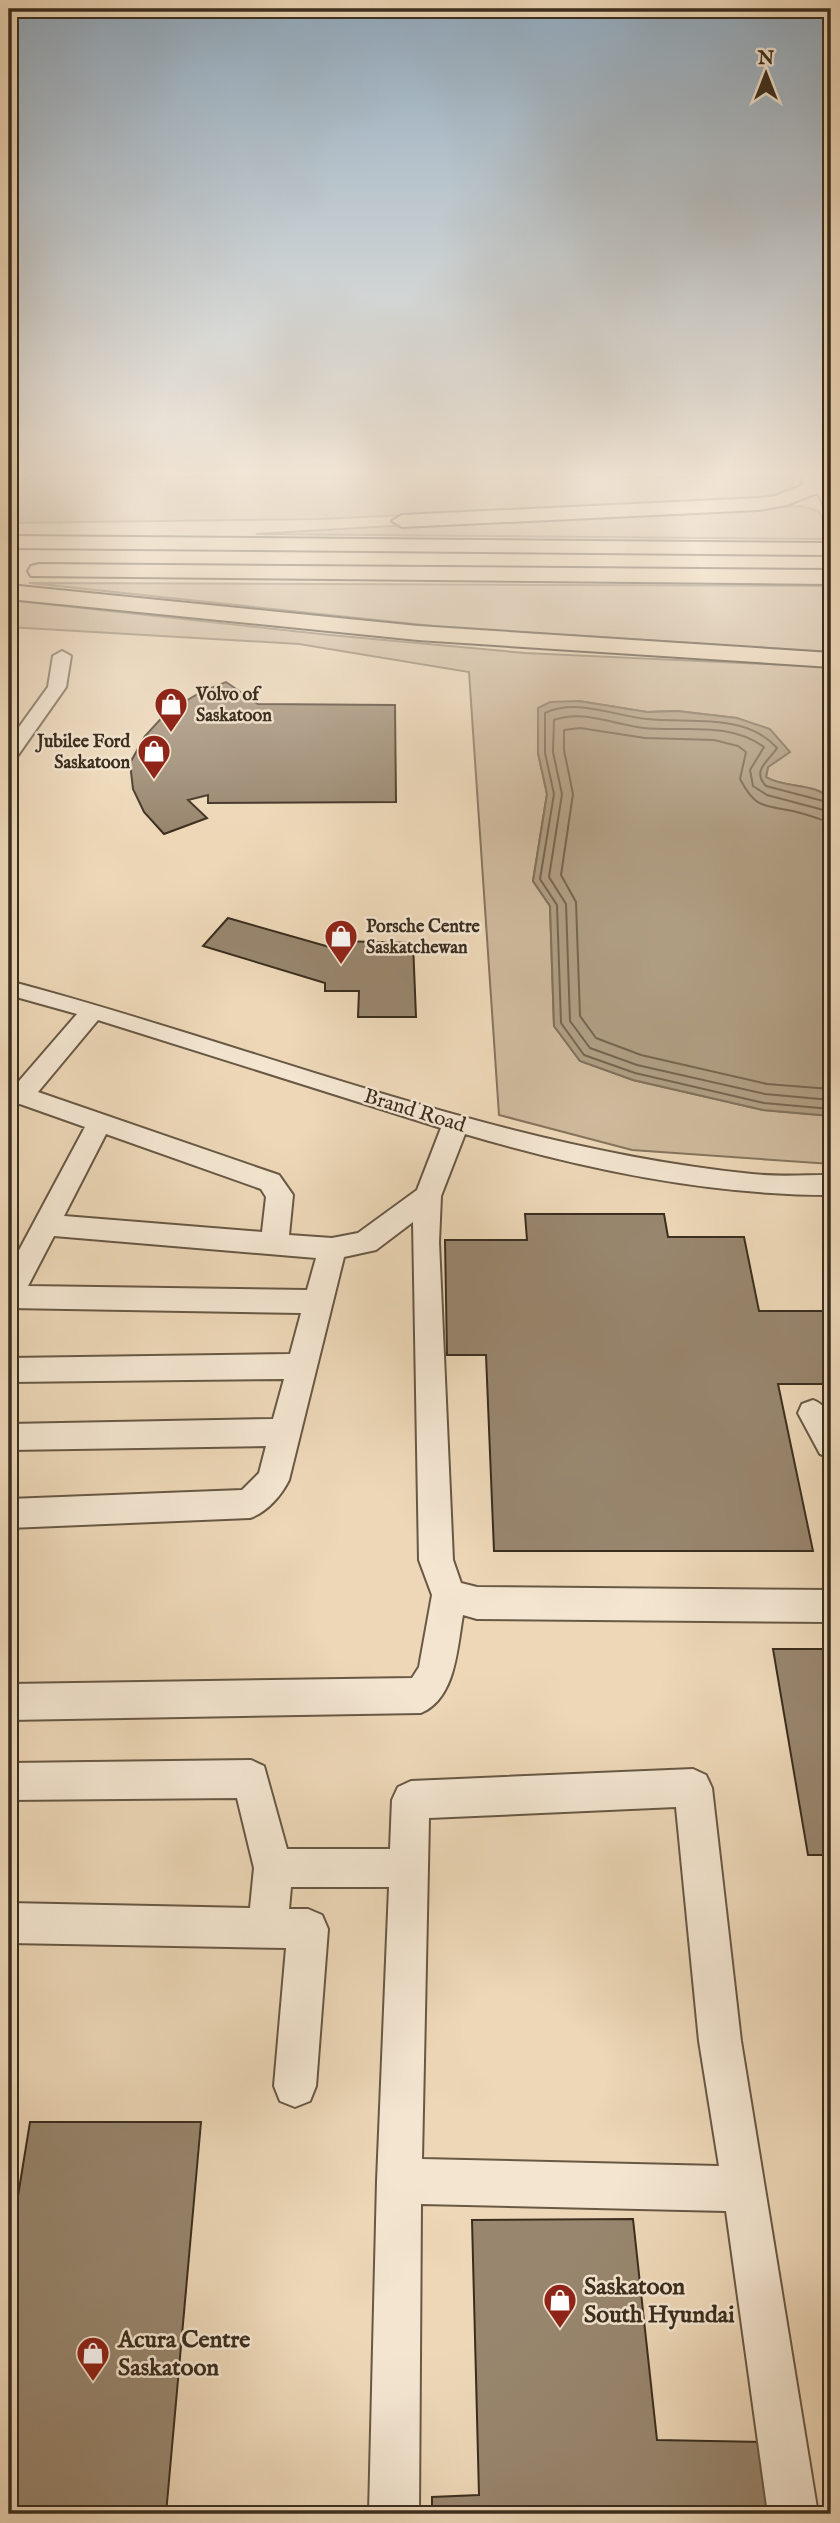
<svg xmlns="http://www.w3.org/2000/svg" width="840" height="2523" font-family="'IM FELL English',serif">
  <rect width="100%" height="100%" fill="#edd7b7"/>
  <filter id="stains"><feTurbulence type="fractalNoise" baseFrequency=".00286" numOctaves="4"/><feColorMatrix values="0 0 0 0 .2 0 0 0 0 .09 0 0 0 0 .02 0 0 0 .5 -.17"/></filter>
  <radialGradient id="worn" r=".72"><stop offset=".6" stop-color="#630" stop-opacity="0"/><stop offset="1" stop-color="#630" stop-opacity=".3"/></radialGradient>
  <path fill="#cfba9d" stroke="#85745e" stroke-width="2" d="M9 477H794L792 486C773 499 753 499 731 500L320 519 9 523Z
    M801 506 819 511 831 539 256 534 678 509Z
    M29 583 831 586V652L443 627Z
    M9 600 330 635 525 653 831 667V800C817 782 785 789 766 777L768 767 789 752 737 718 677 711 647 712 579 701 538 753 547 794 533 881 550 906 554 1026 580 1061 633 1080 763 1110 831 1116V1164L632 1150 499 1115 469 672 299 644 9 627Z"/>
  <path fill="#b09e83" stroke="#81715b" stroke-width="2" d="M579 701 647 712 677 711 737 718 770 729 790 752 768 767 766 777C785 789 817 782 831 800V1116L763 1110 633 1080 580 1061 554 1026 550 906 533 881 547 794 538 753V708L550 702Z"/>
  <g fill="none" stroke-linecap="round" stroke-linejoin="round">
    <path stroke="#766650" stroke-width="2" d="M831 803 766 786C751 770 769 761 777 748 767 737 755 730 740 726 710 718 678 722 647 719 614 716 577 698 545 713V753L554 794 540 879 557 905 561 1023 584 1055 635 1073 764 1103 831 1109
      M831 812 767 795 753 786 750 770 764 747C729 721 684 732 644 728 614 725 583 709 554 720L553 752 562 794 549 877 566 904 570 1021 590 1048 637 1065 765 1094 831 1100
      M831 823C819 819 806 814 793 811 763 805 756 809 740 779L746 752 738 746 714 740 645 738 580 728 564 730V750L573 794 561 875 576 902 580 1016 596 1038 641 1055 767 1084 831 1089"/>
  </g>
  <path fill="#98866e" stroke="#3b2e1e" stroke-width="2" d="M226 682 258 704 395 705 396 802 208 803V795L188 800 207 818 164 834 144 812 133 789 130 763 145 736 167 712 203 691Z
    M228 918 333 948 338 941 413 943 416 1017H358L359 991H325V983L203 946Z
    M525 1214H664L668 1237H744L759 1311H831V1384H778L813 1551H494L486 1355H447L445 1240H527Z
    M773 1649H831V1855H808Z
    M30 2122H201L166 2514H9V2251Z
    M633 2219 657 2440 765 2442 773 2514H432V2497L479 2495 472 2220Z"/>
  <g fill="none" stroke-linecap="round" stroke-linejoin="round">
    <defs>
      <path id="minor" d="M62 651 71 656 66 687 16 758 9 760V741L48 687 53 656Z
        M9 981C255 1046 497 1148 752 1174 778 1177 805 1175 831 1175V1195C707 1195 584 1169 465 1134L441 1196 439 1242 453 1560 461 1583 477 1587 831 1590V1622L477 1619 463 1615C457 1648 456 1698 421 1713L9 1720V1684L412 1678 419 1667 432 1595 419 1560 413 1222 376 1250 344 1257 289 1480C281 1496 267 1512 250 1518L9 1528V1499L242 1490 259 1473 266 1446 9 1450V1424L273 1419 284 1379 9 1382V1358L290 1354 301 1313 9 1308V1269L85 1127 20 1104 9 1106V1088H13L77 1014 9 995ZM98 1020 441 1128 417 1190 358 1233 332 1238 289 1235 293 1195 279 1175 38 1092ZM106 1134 261 1189 266 1197 262 1232 64 1216ZM54 1236 316 1258 307 1290 28 1286Z
        M813 1400C837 1409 832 1436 831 1458L820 1454 798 1413 802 1404Z
        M251 1760 264 1766 287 1849H390L392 1800 398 1787 411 1781 693 1769 706 1775 712 1788 741 2041 818 2514H768L726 2211 421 2204 419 2514H369L377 2181 389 1887H291L289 1909H308L322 1915 328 1929 316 2086 310 2101 295 2107 280 2101 274 2086 286 1948 9 1943V1903L250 1908 254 1868 237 1798 9 1800V1763ZM676 1807 699 2041 719 2166 422 2159 429 1818Z"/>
      <path id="major" d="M809 477H827L831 484V508L824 506Z"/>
      <path id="highway" d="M802 477H822L823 488 820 492 787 505 759 510 402 527 392 521 402 515 759 498 776 496 803 485Z
        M9 536 831 543V555L9 548Z
        M39 564 831 570V584L31 576 28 571 31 566Z
        M9 585 418 626 831 653V667L418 640 9 599Z"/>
    </defs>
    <use href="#minor" stroke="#685844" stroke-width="4"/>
    <use href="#major" stroke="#3b2e1e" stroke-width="3"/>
    <use href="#highway" stroke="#3b2e1e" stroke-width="4"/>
    <use href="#minor" fill="#f3e5d0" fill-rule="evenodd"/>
    <use href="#major" fill="#edd7b7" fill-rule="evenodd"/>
    <use href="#highway" fill="#edd7b7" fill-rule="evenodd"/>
  </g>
  <linearGradient id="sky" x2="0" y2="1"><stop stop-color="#91abc0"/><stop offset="0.57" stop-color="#f7eddf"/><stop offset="1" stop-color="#f7eddf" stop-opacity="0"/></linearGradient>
  <rect width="840" height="830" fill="url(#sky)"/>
  <defs>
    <symbol id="shop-pin" viewBox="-11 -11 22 30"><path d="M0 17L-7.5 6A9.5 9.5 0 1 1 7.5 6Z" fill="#8f2418" stroke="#f3e5d0"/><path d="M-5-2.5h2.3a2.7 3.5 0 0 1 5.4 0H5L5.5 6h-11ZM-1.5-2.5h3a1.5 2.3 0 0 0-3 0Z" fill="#fff"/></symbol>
  </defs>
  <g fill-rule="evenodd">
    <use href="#shop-pin" x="152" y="685" width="38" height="52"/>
    <use href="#shop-pin" x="135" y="732" width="38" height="52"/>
    <use href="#shop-pin" x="322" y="917" width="38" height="52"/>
    <use href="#shop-pin" x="541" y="2281" width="38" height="52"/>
    <use href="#shop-pin" x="74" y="2334" width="38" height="52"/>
  </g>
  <g text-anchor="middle" stroke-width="5" stroke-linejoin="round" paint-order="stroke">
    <g font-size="18" font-weight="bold" fill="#3b2e1e" stroke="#f3e5d0" text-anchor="start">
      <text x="196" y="700">Volvo of<tspan x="196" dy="21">Saskatoon</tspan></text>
      <text x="130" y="747" text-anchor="end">Jubilee Ford<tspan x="130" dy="21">Saskatoon</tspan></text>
      <text x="366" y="932">Porsche Centre<tspan x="366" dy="21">Saskatchewan</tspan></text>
    </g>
    <g font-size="21" fill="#3b2e1e" stroke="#f3e5d0">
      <text transform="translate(415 1110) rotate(17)" y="7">Brand Road</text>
    </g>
    <g font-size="24" font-weight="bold" fill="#3b2e1e" stroke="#f3e5d0" text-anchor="start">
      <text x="584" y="2294">Saskatoon<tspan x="584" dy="28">South Hyundai</tspan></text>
      <text x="118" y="2347">Acura Centre<tspan x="118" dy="28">Saskatoon</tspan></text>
    </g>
  </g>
  <rect width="840" height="2523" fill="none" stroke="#edd7b7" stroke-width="35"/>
  <rect x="10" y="10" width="819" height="2502" fill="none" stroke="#3b2e1e" stroke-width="3.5"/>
  <rect x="18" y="18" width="805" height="2488" fill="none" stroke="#3b2e1e" stroke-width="2"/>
  <g transform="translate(766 74)" stroke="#f3e5d0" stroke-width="5" paint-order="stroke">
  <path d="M0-5L12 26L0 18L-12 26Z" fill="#3b2e1e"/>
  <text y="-10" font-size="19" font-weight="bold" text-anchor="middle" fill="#3b2e1e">N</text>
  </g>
  <rect width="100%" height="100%" filter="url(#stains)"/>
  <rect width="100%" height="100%" fill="url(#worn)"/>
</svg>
